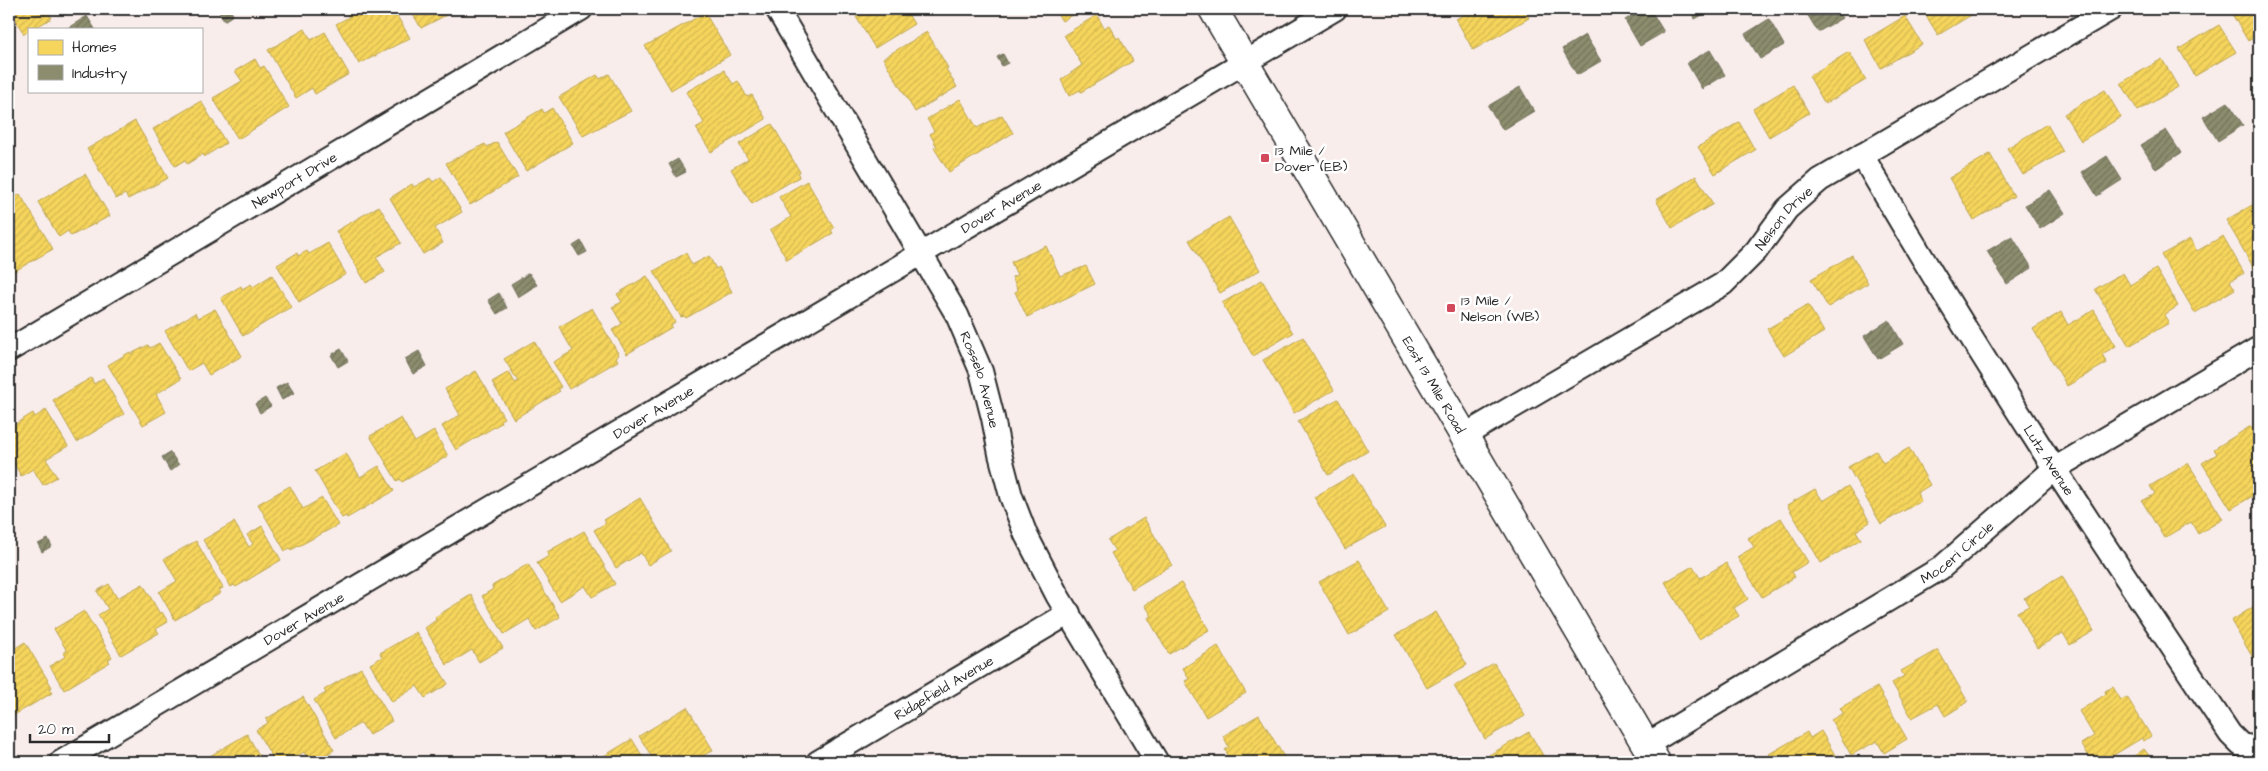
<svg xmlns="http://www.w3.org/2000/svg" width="2268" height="771" font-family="'Architects Daughter',sans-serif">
  <defs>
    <pattern id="homes-hatch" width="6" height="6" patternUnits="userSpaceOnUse" patternTransform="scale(1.25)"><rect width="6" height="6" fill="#f6d55c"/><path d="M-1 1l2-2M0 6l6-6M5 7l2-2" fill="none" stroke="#d3b750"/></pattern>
    <pattern id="industry-hatch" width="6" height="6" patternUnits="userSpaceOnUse" patternTransform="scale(1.25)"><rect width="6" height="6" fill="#8c8c6e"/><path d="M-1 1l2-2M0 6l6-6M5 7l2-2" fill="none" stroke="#73735b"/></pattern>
  </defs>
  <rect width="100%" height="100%" fill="#f9edeb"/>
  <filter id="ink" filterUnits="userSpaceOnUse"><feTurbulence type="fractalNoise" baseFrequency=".02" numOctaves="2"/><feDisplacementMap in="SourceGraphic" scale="10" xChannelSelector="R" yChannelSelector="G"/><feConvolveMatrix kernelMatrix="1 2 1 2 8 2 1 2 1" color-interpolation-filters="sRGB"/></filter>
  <g filter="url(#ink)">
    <path fill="url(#homes-hatch)" stroke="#b9a24d" d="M9 9H46L52 18 33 29H29V31L24 34 12 14 9 16Z
      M362 9H393L410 38 359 64 336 24 349 17 347 14 355 10 356 12Z
      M410 9H458L421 28Z
      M858 9H905L914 24 875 48 856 17 861 13Z
      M1054 9H1082L1062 21Z
      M1474 9H1524L1529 18 1473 50 1456 19Z
      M1922 9H1977L1978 11 1938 35Z
      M2240 9H2259V35L2248 41 2232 14Z
      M705 13 730 55 671 90 645 46Z
      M1097 15 1104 28 1109 25 1117 39 1119 37 1133 61 1081 92 1080 90 1069 96 1061 80 1082 65 1064 35Z
      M1905 16 1922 44 1881 68 1865 40Z
      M2219 25 2236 52 2195 76 2179 49Z
      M305 29 311 40 325 32 349 74 315 94 312 88 296 98 268 50Z
      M927 32 948 68 946 69 957 87 915 112 883 58Z
      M1849 52 1866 80 1825 104 1809 76Z
      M255 59 260 68 264 66 289 107 238 139 213 98 242 81 235 71Z
      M2162 59 2178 87 2138 111 2121 83Z
      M724 70 733 84 738 81 747 97 752 95 766 119 711 152 696 128 704 123 686 92Z
      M609 74 631 111 583 136 559 97 597 75 600 79Z
      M1793 85 1809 113 1769 137 1753 109Z
      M2105 90 2121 117 2081 141 2064 114Z
      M960 99 977 128 1002 115 1013 133 949 172 934 148 937 147 930 134 934 131 927 119Z
      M201 101 226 143 204 157 203 154 187 164 185 160 175 166 153 129Z
      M552 108 573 143 526 171 503 132 542 109 544 113Z
      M135 121 168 178 128 199 125 194 116 199 87 149Z
      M1739 122 1755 150 1715 174 1698 147Z
      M772 124 800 172 798 173 799 177 752 204 731 169 748 159 739 144Z
      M2047 124 2063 152 2023 175 2007 148Z
      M497 142 518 177 470 205 446 163 485 144 487 147Z
      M1990 154 2014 196 1974 220 1949 178Z
      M85 174 110 216 71 236 68 231 59 237 38 202Z
      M1696 176 1713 204 1672 228 1656 200Z
      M441 177 462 212 435 228 443 243 423 254 390 198 412 184 414 187 430 178 433 182Z
      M807 181 834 228 831 230 833 233 787 260 770 230 791 217 779 197Z
      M20 194 53 249 13 272 9 265V201Z
      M2254 204 2259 213V277L2226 220Z
      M379 206 401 243 376 257 385 272 366 283 336 231Z
      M1229 217 1260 270 1220 293 1189 240Z
      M2223 236 2244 273 2230 281 2235 289 2195 313 2161 255 2190 239 2197 251Z
      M328 243 346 274 299 302 277 265 297 253 298 256 307 251 309 254Z
      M1046 246 1060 276 1086 266 1095 284 1027 317 1015 292 1018 291 1012 277 1017 275 1011 262Z
      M686 253 692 265 709 256 716 269 719 267 732 292 686 318 684 316 681 317 654 271Z
      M1852 255 1868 283 1828 307 1811 279Z
      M2156 269 2178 306 2164 315 2169 323 2129 346 2095 289 2123 273 2130 285Z
      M272 275 291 307 243 336 221 298 241 286 242 289 251 284 253 287Z
      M647 276 675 322 671 325 672 327 627 354 612 330 622 324 612 307 622 302 617 294Z
      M1262 280 1293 333 1253 356 1222 303Z
      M1808 305 1824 332 1784 356 1767 329Z
      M592 308 619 355 616 357 618 361 569 389 553 362 573 351 559 327Z
      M215 309 242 356 209 375 202 363 188 371 165 331 195 313 198 318Z
      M2094 310 2116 346 2102 354 2107 363 2067 386 2033 329 2061 312 2068 325Z
      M1303 337 1334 390 1294 413 1263 360Z
      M534 341 561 387 558 389 560 391 514 419 492 382 509 372 515 383 518 381 504 359Z
      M159 343 181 379 156 394 166 412 143 425 108 365 130 352 131 354 148 345 150 348Z
      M476 371 504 418 500 420 501 423 456 450 442 426 460 415 445 389Z
      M91 378 94 384 103 378 124 414 77 442 53 400Z
      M1338 399 1368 451 1328 475 1298 421Z
      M46 410 68 446 46 459 57 477 43 485 33 469 21 476 9 455V428L33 413 35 417Z
      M401 418 415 442 434 431 448 456 402 482 400 479 397 481 370 436Z
      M2251 426 2259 439V492L2231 509 2202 463 2217 454 2214 449Z
      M1909 448 1930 485 1917 493 1921 501 1881 524 1848 467 1876 451 1883 463Z
      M346 453 360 477 379 466 394 491 347 518 346 516 342 518 315 471Z
      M2188 463 2223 519 2198 534 2191 522 2164 538 2142 501 2155 494 2150 486Z
      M1354 474 1385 527 1345 549 1314 497Z
      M290 486 303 509 322 498 338 525 291 550 290 548 285 551 258 504Z
      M1848 486 1870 522 1856 531 1861 539 1821 563 1787 505 1815 489 1823 501Z
      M640 498 671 551 648 565 641 553 616 568 594 530 606 523 604 520Z
      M1144 518 1172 565 1132 589 1111 553 1115 551 1108 540Z
      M1781 518 1808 562 1792 572 1795 577 1762 597 1737 557 1754 547 1748 538Z
      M234 522 249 547 253 544 247 535 262 526 281 560 236 587 234 585 231 587 203 540Z
      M584 531 615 584 592 597 585 586 560 601 537 563 549 556 547 552Z
      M196 541 223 588 219 590 221 593 175 620 159 592 177 581 164 559Z
      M1359 560 1389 612 1349 635 1319 582Z
      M1726 563 1748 599 1734 608 1739 616 1699 639 1665 582 1693 566 1700 578Z
      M528 564 560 617 536 631 529 619 504 634 482 596 493 589 492 586Z
      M2062 576 2094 631 2070 645 2063 633 2037 648 2017 612 2029 606 2024 598Z
      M1181 583 1209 630 1169 654 1148 618 1152 616 1145 605Z
      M109 584 117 598 143 584 160 614 162 612 168 622 156 629 159 633 121 655 98 615 108 609 97 591Z
      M471 595 503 648 479 662 472 650 447 665 425 628 436 620 435 617Z
      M2253 607 2259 617V668L2231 621Z
      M84 611 112 657 108 660 110 662 64 690 50 666 66 656 63 653 67 651 54 629Z
      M1436 612 1467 665 1427 688 1396 635Z
      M416 632 448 684 425 698 417 686 392 702 370 664 382 657 380 653Z
      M25 642 52 687 49 689 52 693 9 718V652Z
      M1218 646 1246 693 1206 717 1185 681 1189 679 1183 668Z
      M1938 650 1968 702 1945 716 1938 704 1912 718 1892 683 1904 676 1901 671Z
      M1494 663 1525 716 1485 739 1454 686Z
      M361 668 392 721 369 735 361 723 336 738 314 700 326 693 324 690Z
      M1877 687 1907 739 1884 753 1877 741 1851 755 1831 720 1843 713 1840 708Z
      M2113 687 2121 700 2127 697 2151 736 2144 741 2142 738 2102 762H2093L2081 744 2094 736 2079 711 2106 694 2105 691Z
      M303 697 334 750 314 762H310L304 752 287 762H275L256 730 268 723 266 719Z
      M687 707 713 750 692 762 689 760 685 762H655L639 736Z
      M1259 715 1287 762H1232L1225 750 1229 747 1223 736Z
      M1821 731 1839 762H1774L1769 754 1807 732 1810 738Z
      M1529 732 1547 762H1493L1489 755Z
      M247 734 263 762H207L212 759 210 756Z
      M632 739 646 762H594Z
      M2144 749 2154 762H2126Z"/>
    <path fill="url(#industry-hatch)" stroke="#6f6f5a" d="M220 9H230L233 15 224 21 218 10Z
      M1643 9H1650L1664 32 1640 46 1625 20Z
      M1689 9H1713L1695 19Z
      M1804 9H1836L1842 18 1818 32Z
      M87 16 95 29H66Z
      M1769 19 1784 45 1760 59 1745 34Z
      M1585 35 1601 61 1577 75 1562 49Z
      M1710 50 1725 75 1702 89 1687 63Z
      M1003 54 1008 63 1002 66 997 57Z
      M1520 87 1534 111 1503 130 1488 106Z
      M2228 102 2243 125 2218 141 2203 117Z
      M2166 130 2181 153 2156 169 2141 145Z
      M2107 156 2122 180 2097 196 2082 172Z
      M678 159 686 172 676 177 669 164Z
      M2050 190 2065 213 2040 229 2025 205Z
      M2012 236 2032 268 2007 284 1987 251Z
      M581 241 587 252 579 256 573 246Z
      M529 273 537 285 518 297 511 284Z
      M499 293 507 308 497 314 488 300Z
      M1889 320 1903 344 1878 359 1864 336Z
      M341 349 348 361 338 367 331 355Z
      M419 351 427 366 413 374 405 359Z
      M287 382 294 393 282 400 276 388Z
      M265 398 271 406 260 413 255 404Z
      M170 452 179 465 170 471 162 457Z
      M48 539 52 546 42 552 38 544Z"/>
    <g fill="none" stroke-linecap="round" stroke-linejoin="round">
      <defs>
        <g id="street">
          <path id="s1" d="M777 9 957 315 981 371 993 418 1000 454 1011 496 1026 535 1057 595 1157 762"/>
          <path id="s2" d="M1862 155C1976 354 2103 544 2230 734L2241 745 2259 748"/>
          <path id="s3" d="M9 350 581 9"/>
          <path id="s4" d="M1465 435 1723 284 1756 251 1787 209 1820 180 2111 9"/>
          <path id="s5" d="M1646 745 1941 568 2054 469 2259 348"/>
          <path id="s6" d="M61 762 1335 9"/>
          <path id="s7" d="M818 762 1069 613"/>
        </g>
        <g id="secondary">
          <path id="s8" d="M1213 9 1656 762"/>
        </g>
      </defs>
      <use href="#street" stroke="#2b2b2b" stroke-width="26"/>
      <use href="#secondary" stroke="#2b2b2b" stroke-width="31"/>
      <use href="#street" stroke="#fff" stroke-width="22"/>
      <use href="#secondary" stroke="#fff" stroke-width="28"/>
    </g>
  </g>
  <g fill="#d1495b" stroke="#fff" stroke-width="2">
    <rect x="1260" y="153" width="10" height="10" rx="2.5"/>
    <rect x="1446" y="303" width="10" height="10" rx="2.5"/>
  </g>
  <g text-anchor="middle" stroke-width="5" stroke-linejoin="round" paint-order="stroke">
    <g font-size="14" fill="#2b2b2b" stroke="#fff" text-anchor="start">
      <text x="1275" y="155">13 Mile /<tspan x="1275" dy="16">Dover (EB)</tspan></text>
      <text x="1461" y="305">13 Mile /<tspan x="1461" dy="16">Nelson (WB)</tspan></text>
    </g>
    <g font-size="14" fill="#2b2b2b" stroke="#fff">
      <text dy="5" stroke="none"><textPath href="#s3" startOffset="332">Newport Drive</textPath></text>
      <text dy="5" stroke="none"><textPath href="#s6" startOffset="1092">Dover Avenue</textPath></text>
      <text dy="5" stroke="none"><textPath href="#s4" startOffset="389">Nelson Drive</textPath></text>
      <text dy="5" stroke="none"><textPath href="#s1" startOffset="424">Rosselo Avenue</textPath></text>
      <text dy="5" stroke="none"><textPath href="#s8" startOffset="436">East 13 Mile Road</textPath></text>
      <text dy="5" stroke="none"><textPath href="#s6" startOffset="688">Dover Avenue</textPath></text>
      <text dy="5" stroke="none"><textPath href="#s2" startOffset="358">Lutz Avenue</textPath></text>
      <text dy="5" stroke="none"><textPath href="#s5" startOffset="366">Moceri Circle</textPath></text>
      <text dy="5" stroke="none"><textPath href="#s6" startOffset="282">Dover Avenue</textPath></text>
      <text dy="5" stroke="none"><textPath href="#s7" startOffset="146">Ridgefield Avenue</textPath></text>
    </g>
  </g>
  <rect width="2268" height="771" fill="none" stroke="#fff" stroke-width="30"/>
  <rect x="15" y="15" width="2238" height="741" fill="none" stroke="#2b2b2b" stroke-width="2" filter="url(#ink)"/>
  <rect x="28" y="28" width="175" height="65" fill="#ffffff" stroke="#aaaaaa"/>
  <rect x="38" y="40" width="25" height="15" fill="#f6d55c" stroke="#aaaaaa"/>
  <text x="72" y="52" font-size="15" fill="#2b2b2b">Homes</text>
  <rect x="38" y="65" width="25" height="15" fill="#8c8c6e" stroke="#aaaaaa"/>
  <text x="72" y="78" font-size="15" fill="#2b2b2b">Industry</text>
  <path d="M30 734v8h79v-8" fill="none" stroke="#2b2b2b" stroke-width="2.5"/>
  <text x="38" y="734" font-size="15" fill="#2b2b2b" stroke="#ffffff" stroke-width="4" paint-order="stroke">20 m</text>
</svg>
